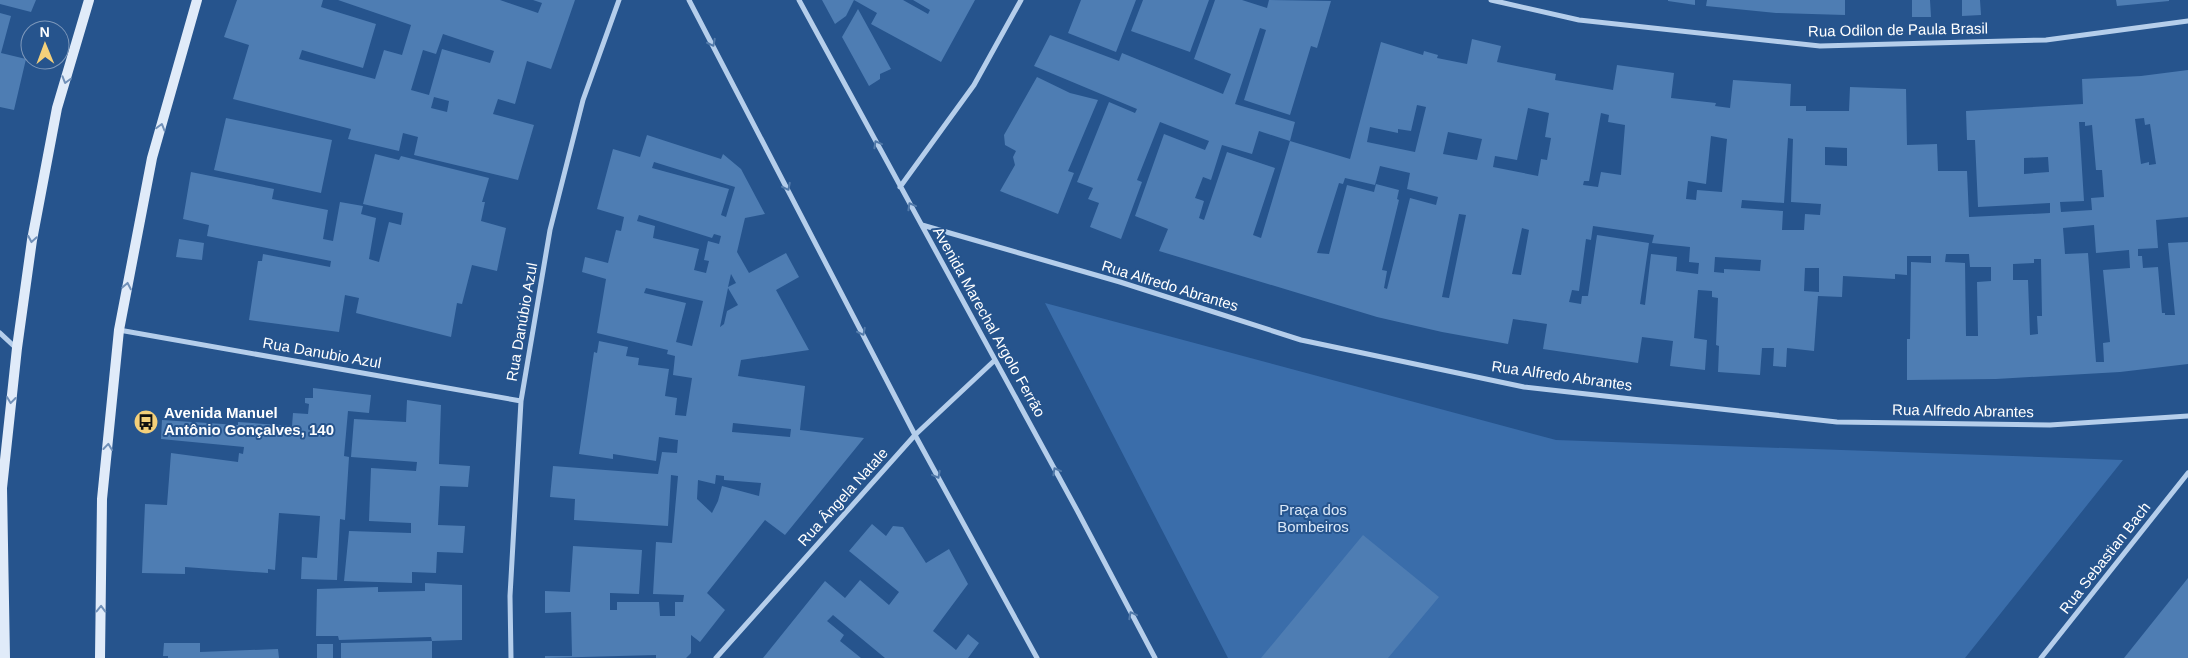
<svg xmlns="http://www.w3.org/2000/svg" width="2188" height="658" font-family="Helvetica,sans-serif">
  <rect width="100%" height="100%" fill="#26548d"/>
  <path fill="#3a6daa" d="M1045 303 1556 440 2123 460 1965 658H1228Z"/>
  <path fill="#4e7db3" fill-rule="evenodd" d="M0 0H36L31 12 0 4Z
    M237 0H323L321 7 376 24 363 68 302 50 299 59 375 79 384 50 402 55 411 25 338 0H500L538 13 542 3 533 0H575L551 69 527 61 515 104 498 99 493 114 534 125 518 180 414 155 418 137 403 133 399 151 348 139 351 129 233 99 249 45 224 37ZM443 34 494 51 490 63 442 49 429 95 411 90 423 50 436 54ZM434 97 449 101 447 112 431 108Z
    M822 0H854L846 16 835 24Z
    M854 0H903L928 14 930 10 913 0H975L941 62 871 24 877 13Z
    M1081 0H1136L1116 52 1068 33Z
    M1143 0H1209L1190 52 1131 31Z
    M1215 0H1242L1267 8 1269 0 1331 1 1317 48 1311 46 1290 115 1244 100 1266 30 1260 28 1235 104 1295 122 1290 141 1350 159 1381 42 1423 55 1424 51 1438 55 1437 58 1467 64 1472 39 1501 46 1497 62 1556 74 1555 80 1613 90 1617 65 1674 73 1671 98 1716 103 1715 106 1730 108 1733 80 1791 84 1790 106H1806V111H1849L1850 87 1906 89 1907 145 1937 144 1938 171H1967L1969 217 2050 213V203L1978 207 1975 140H1967L1966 111 2083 104 2082 79 2141 76 2188 70V217L2156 220 2158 248 2138 249V256H2142L2143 268 2158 267 2162 313H2165V315H2175L2168 243 2188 242V364L2120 372 1996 379 1907 380V339H1910L1911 262 1931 263V256H1907V275L1895 274V279L1843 276 1842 297 1818 296 1814 351 1787 348 1786 367 1773 366 1774 348H1762L1760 375 1718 372 1719 346 1716 345 1718 298 1712 297V291L1698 290 1694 338 1707 340 1705 370 1670 366 1673 341 1642 337 1638 363 1543 349 1547 324 1513 319 1508 344 1442 332 1377 317 1159 251 1168 229 1135 216 1164 134 1205 150 1209 141 1160 122 1137 180 1142 182 1121 239 1090 227 1099 203 1088 199 1093 188 1077 182 1109 102 1135 113 1137 109 1034 66 1050 35 1119 61 1122 53 1223 94 1231 74 1194 59ZM1417 105 1426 107 1415 152 1367 142 1370 127 1398 133V129L1411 131ZM1528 108 1549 113 1545 137 1551 138 1547 160 1541 159 1538 176 1493 167 1495 156 1517 160ZM1601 113 1609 115 1608 122 1625 125 1621 175 1601 172 1598 187 1583 185 1584 181H1589ZM2144 118 2145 125 2150 124 2156 164 2149 165V162L2141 164 2135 119ZM2079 122H2085V126L2092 125 2096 170H2102L2104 197 2091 198 2092 210 2061 212 2060 202 2084 201ZM1259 131 1290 141 1261 238 1253 235 1275 168 1227 152 1204 220 1199 218 1204 201 1195 198 1203 177 1211 180 1222 145 1252 154ZM1448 132 1482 139 1477 160 1443 154ZM1711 136 1727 139 1722 192 1697 190 1696 200 1686 199 1688 181 1706 184ZM1788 138 1793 139 1791 202 1821 204 1820 215 1805 214 1804 230H1782L1783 211 1741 208 1742 200 1784 203ZM1825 147 1847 148V166L1825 165ZM2048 157 2049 172 2024 174V158ZM1380 166 1410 173 1407 189 1438 197 1436 205 1410 198 1387 289 1384 288 1387 271 1382 270 1399 200 1397 199 1399 190 1376 184 1374 192 1347 185 1329 254 1317 253 1339 183 1343 184 1345 178 1375 185ZM1459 214 1466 215 1449 298 1442 297ZM2094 225 2096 253 2129 250 2130 268 2103 270 2110 342 2103 343 2104 362H2096L2088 253 2065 254 2063 228ZM1593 226 1654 235 1652 243 1690 247 1689 262 1699 263 1698 274 1676 271 1677 257 1651 254 1645 305 1640 304 1649 243 1597 235 1588 296H1582L1581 304 1569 302 1572 290 1579 291 1586 239 1591 240ZM1522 228 1529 230 1521 275 1512 274ZM1946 254H1969L1970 267H1991V281L1977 282 1978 336H1966L1965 263 1945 262ZM1715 257 1761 260 1760 271 1724 269V273L1714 272ZM2034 259H2041L2042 316H2037L2038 334 2030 335 2028 280H2013V264L2034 263ZM1805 268H1819V292L1804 291Z
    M1668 0H1695V5L1668 1Z
    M1707 0H1845V15L1776 13 1706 6Z
    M1912 0H1930L1931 17H1912Z
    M1962 0H1980L1981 15 1962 16Z
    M2116 0H2169V1L2117 6Z
    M858 9 891 69 880 74V79L869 86 842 37Z
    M0 13 11 16 1 53 26 59 14 110 0 107Z
    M1037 77 1070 93 1098 100 1068 171 1074 173 1058 214 1000 191 1015 165 1013 157 1016 151 1005 145 1004 135Z
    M226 118 332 140 321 193 214 170Z
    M647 135 721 159 723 154 741 169 765 214 745 218 744 222 737 252 749 273 786 253 799 277 776 290 809 350 741 360 738 376 805 386 800 430 864 438 785 535 765 520 707 593 725 610 700 642 691 635V653L686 658H656V655L545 658V656H572L571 612 545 613V591L570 592 573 546 642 550 639 594 610 593V610H617V602H659L660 616H675V602H683L684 595 653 594 656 542 672 543 678 476 671 475 668 526 574 520 575 499 550 497 553 466 658 474 662 452 677 453 678 440 659 437 656 461 613 454V459L579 454 594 352 597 353 599 341 628 347 626 356 639 358 638 365 669 369 665 396 677 398 675 415 686 416 692 378 673 375 675 356 667 354 668 350 597 333 606 279 582 272 585 257 608 263 616 230 621 231 624 217 597 209 613 149 640 157ZM654 162 735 187 726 217 721 215 729 189 652 168ZM639 215 712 238 714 234 721 236 719 244 708 241 704 260 709 261 706 273 694 270 699 249 653 238 655 226 637 221ZM731 274 736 283 728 287ZM646 288 703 301 692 346 676 342 686 303 644 293ZM728 288 738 305 727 311 724 324 720 327ZM733 423 791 429 790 437 732 432ZM716 475 724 476V480L761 483 759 496 722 486 718 501 712 513 697 499 698 480 715 484Z
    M375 154 399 160 401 156 489 178 482 202H485L481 221 506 228 497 271 472 265 462 304 457 303 451 337 356 313 359 298 345 295 339 332 249 320 258 261H262L263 254 330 267 331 261 207 236 209 225 183 219 191 172 274 189 272 199 328 210 323 239 333 241 340 202 363 206 361 214 376 218 369 259 379 262 389 222 401 225 403 213 363 204Z
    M179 239 204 243 202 260 176 257Z
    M313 388 371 395 369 413 348 411 344 456 349 457 345 520 340 519 337 580 301 579 302 557 317 558 320 516 279 513 275 570 268 569V573L185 567V574L142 573 145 504 167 505 171 453 238 462 239 453 243 454 244 447 161 439 162 420 238 425V422L292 426 293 413 308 414 309 404 305 403V398H313Z
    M407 400 441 405 439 464 470 466 468 487 440 486 438 525 465 526 463 553 437 552 436 573 412 572V583L344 581 349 531 411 533V523L369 521 371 468 416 471 417 462 351 457 354 419 406 422Z
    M872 524 886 536 893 526 903 527 926 563 949 549 968 584 933 631 956 650 968 634 979 643 968 658H885L833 615 827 621 844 635 840 641 861 658H763L825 581 845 598 860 580 889 605 899 592 849 551Z
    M1363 535 1439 597 1388 658H1261Z
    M2188 578V658H2124Z
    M425 583 462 585V640L432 641 431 637 339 640 338 636H316L317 589 378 587V592L425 591Z
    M432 641V658H341V643Z
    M164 643H200V652L278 649 279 658H168V656H163Z
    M317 644H333V658H317Z"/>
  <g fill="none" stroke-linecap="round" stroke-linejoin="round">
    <path stroke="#b5ceeb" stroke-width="5" d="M689 0 915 435 1037 658
      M799 0 1078 512 1155 658
      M1491 0 1579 20 1820 46 2046 40 2188 21
      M900 187 974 85 1021 0
      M922 225 1120 282 1301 340 1524 387 1837 422 2050 425 2188 416
      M119 330 521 401
      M0 333 16 348
      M511 658 510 596 521 401 550 230 583 100 619 0
      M716 658 915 435 995 360
      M2041 658 2188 473"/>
    <path stroke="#e0ebf9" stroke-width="10" d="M5 658 2 488 17 348 32 240 57 108 89 0
      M100 658 102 499 119 330 152 158 197 0"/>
  </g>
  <defs><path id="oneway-chevron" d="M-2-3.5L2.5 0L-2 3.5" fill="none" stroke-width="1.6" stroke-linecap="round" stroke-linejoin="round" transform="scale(1.25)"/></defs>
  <g stroke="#5179a9">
    <use href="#oneway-chevron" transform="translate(712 43) rotate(63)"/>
    <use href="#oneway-chevron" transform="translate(877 144) rotate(-119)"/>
    <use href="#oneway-chevron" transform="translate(787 187) rotate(63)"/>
    <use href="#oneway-chevron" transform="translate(911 206) rotate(-119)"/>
    <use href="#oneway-chevron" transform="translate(862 332) rotate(63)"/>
    <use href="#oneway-chevron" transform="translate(1056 471) rotate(-119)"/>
    <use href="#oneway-chevron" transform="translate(937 475) rotate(62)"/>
    <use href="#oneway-chevron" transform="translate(1132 615) rotate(-117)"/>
  </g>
  <g stroke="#7090b8">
    <use href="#oneway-chevron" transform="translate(66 80) rotate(106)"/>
    <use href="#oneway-chevron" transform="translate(161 127) rotate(-74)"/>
    <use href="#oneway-chevron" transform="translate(32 239) rotate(100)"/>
    <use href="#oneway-chevron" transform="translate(127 286) rotate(-79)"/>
    <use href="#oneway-chevron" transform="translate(11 400) rotate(97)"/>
    <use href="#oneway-chevron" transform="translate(108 447) rotate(-84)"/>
    <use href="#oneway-chevron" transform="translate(101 609) rotate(-89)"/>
  </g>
  <defs>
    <symbol id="bus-disc" viewBox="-11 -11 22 22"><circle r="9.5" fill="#f4d07a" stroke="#26548d"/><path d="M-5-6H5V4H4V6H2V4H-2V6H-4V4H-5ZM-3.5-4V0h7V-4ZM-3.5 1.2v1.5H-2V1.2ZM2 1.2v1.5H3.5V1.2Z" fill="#111"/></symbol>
  </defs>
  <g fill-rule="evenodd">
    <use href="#bus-disc" x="132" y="408" width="28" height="28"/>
  </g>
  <g text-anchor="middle" stroke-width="4" stroke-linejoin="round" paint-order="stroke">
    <g font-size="15" fill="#fff" stroke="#26548d">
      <text transform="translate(1898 30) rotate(-1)" y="5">Rua Odilon de Paula Brasil</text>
      <text transform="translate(1170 286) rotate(17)" y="5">Rua Alfredo Abrantes</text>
      <text transform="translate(522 322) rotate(-80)" y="5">Rua Danúbio Azul</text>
      <text transform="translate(989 322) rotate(61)" y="5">Avenida Marechal Argolo Ferrão</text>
      <text transform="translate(322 353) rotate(10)" y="5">Rua Danubio Azul</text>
      <text transform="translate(1562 376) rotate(8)" y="5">Rua Alfredo Abrantes</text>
      <text transform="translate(1963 411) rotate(1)" y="5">Rua Alfredo Abrantes</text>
      <text transform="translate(843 497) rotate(-48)" y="5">Rua Ângela Natale</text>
      <text transform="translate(2105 558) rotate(-52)" y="5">Rua Sebastian Bach</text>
    </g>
    <g font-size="15" font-weight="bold" fill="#fff" stroke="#26548d" text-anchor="start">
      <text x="164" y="418">Avenida Manuel<tspan x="164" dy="17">Antônio Gonçalves, 140</tspan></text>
    </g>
    <g font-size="15" fill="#dae8f8" stroke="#26548d">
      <text x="1313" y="515">Praça dos<tspan x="1313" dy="17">Bombeiros</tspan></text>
    </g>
  </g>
  <g transform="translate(45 45) rotate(359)"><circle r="24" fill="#26548d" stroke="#7d98bb"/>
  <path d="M0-4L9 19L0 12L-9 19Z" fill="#f4d07a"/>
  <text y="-8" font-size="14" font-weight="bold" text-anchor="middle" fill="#ffffff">N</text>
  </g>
</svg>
